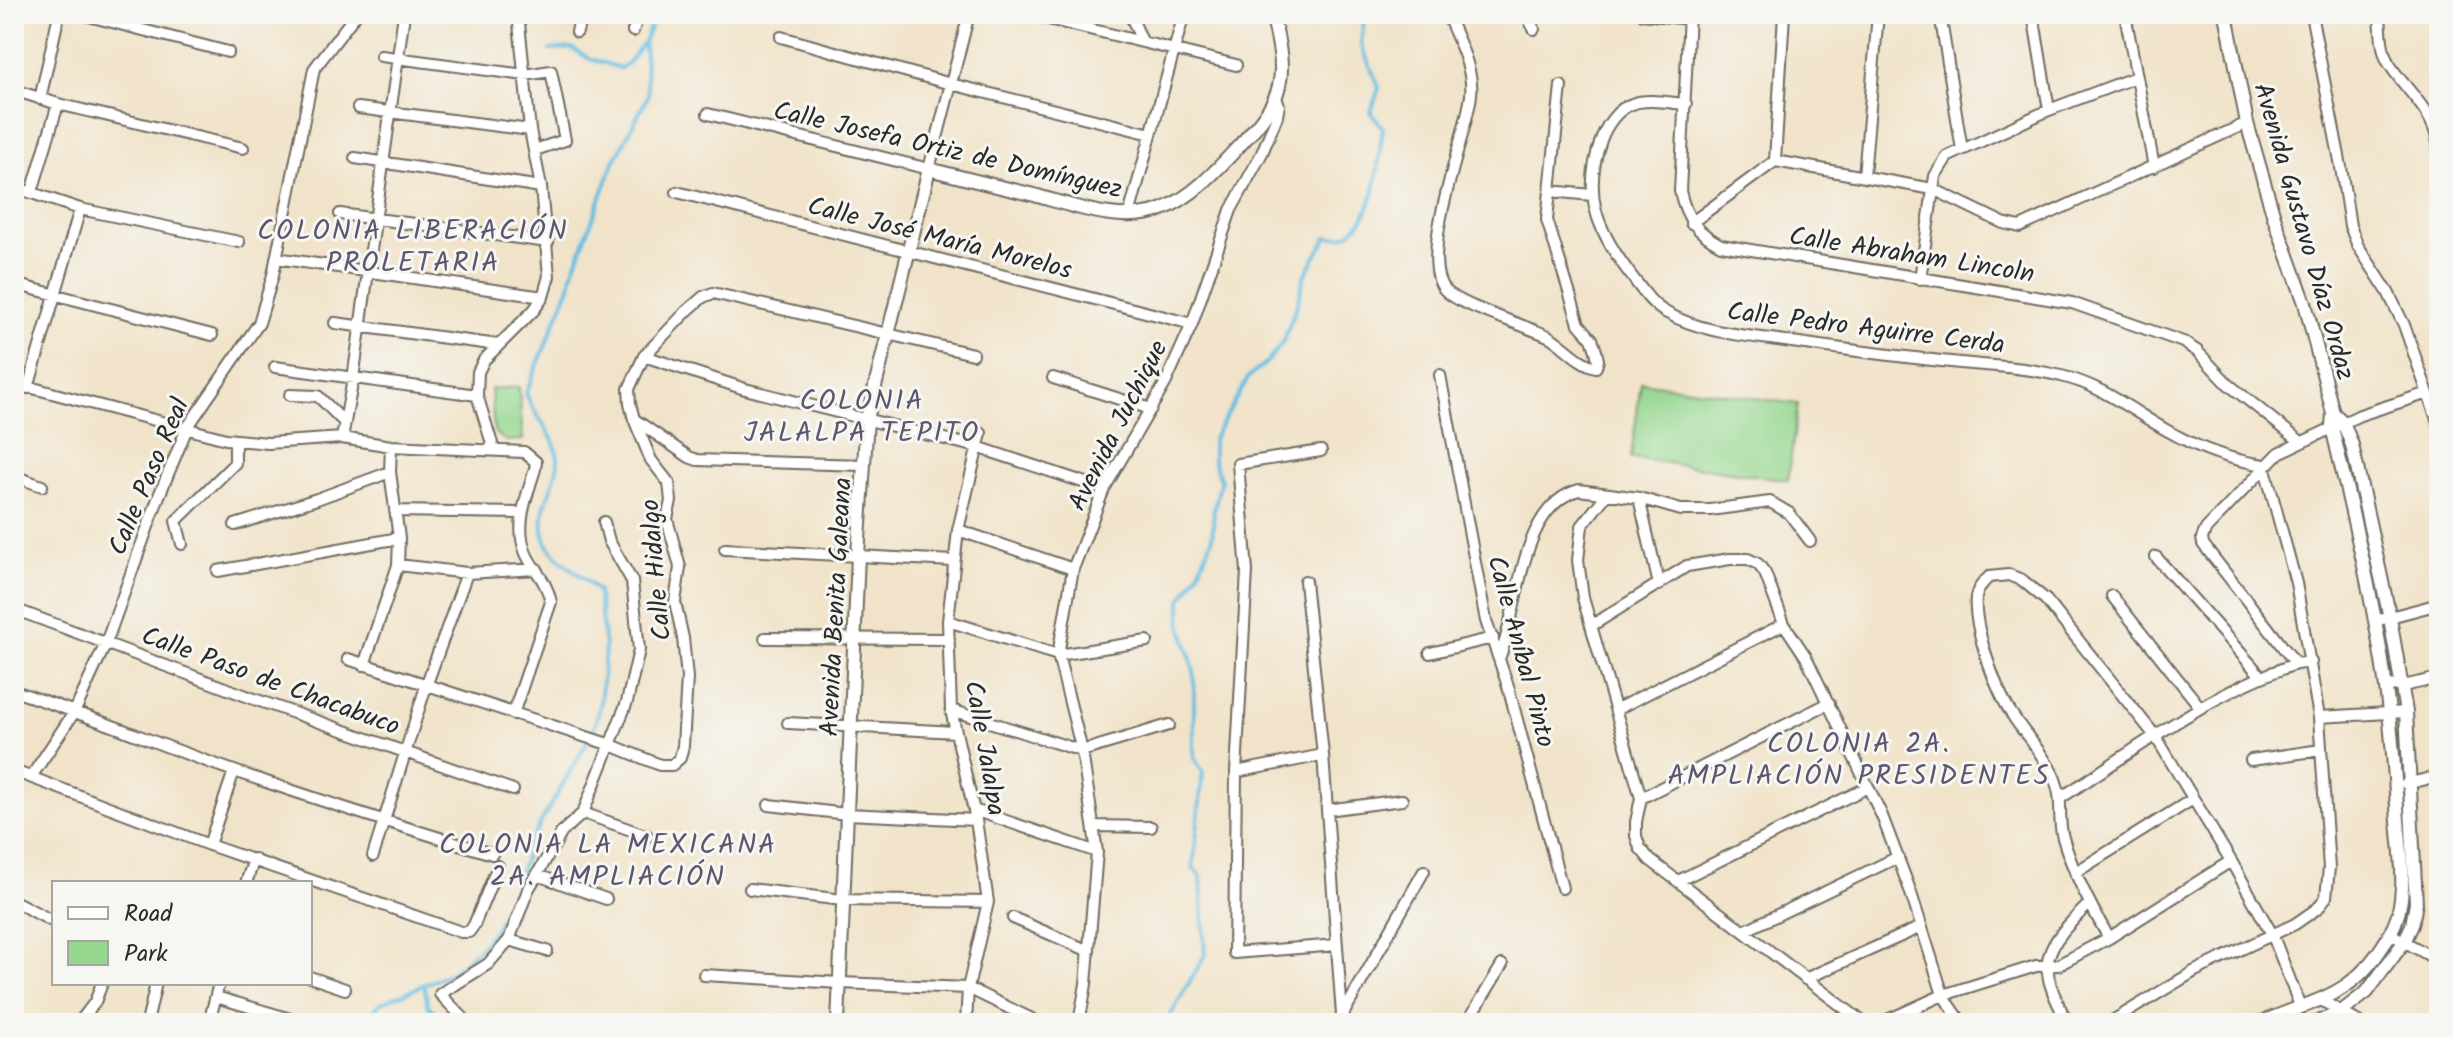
<svg xmlns="http://www.w3.org/2000/svg" width="2453" height="1037" font-family="Kalam,sans-serif">
  <rect width="100%" height="100%" fill="#f6f6f2"/>
  <filter id="ink" filterUnits="userSpaceOnUse"><feTurbulence type="fractalNoise" baseFrequency=".0125" numOctaves="2"/><feDisplacementMap in="SourceGraphic" scale="16" xChannelSelector="R" yChannelSelector="G"/><feConvolveMatrix kernelMatrix="1 2 1 2 8 2 1 2 1" color-interpolation-filters="sRGB"/></filter>
  <filter id="wash" filterUnits="userSpaceOnUse"><feTurbulence type="fractalNoise" baseFrequency=".006" numOctaves="4" result="noise"/><feDisplacementMap in="SourceGraphic" scale="32" xChannelSelector="R" yChannelSelector="G"/><feGaussianBlur stdDeviation="1.8" result="paint"/><feColorMatrix in="noise" values="0 0 0 0 0 0 0 0 0 0 0 0 0 0 0 0 0 1.4 0 .05"/><feComposite in="paint" operator="in"/></filter>
  <g filter="url(#wash)">
    <rect width="100%" height="100%" fill="#f1e3c9"/>
    <path fill="#95d78f" stroke="#60815d" stroke-width="2" d="M1641 382 1798 404 1788 480 1631 458Z
      M519 387 523 440 506 441 494 432 491 389Z"/>
    <g fill="none" stroke-linecap="round" stroke-linejoin="round">
      <path stroke="#63bde1" stroke-width="4" d="M550 50 572 48 588 58 620 68 627 64 643 43
        M424 984 428 1006 450 1023
        M363 1023 381 1003 452 973 482 946 495 929 513 893 528 848 541 822 593 732 600 706 605 647 598 591C568 561 531 554 546 502 550 490 558 473 558 460 557 435 533 416 526 393L570 286 573 271 614 162 648 96 644 42 656 14
        M1166 1023 1205 955 1201 877 1193 868 1203 772 1194 758V671L1181 624V600L1198 573 1212 540 1214 509 1221 480 1213 460V439L1248 378 1267 362 1283 342 1296 308 1304 277 1327 237C1333 237 1341 237 1346 235 1378 218 1378 160 1383 128L1371 112 1379 88 1361 44 1365 14"/>
    </g>
  </g>
  <g filter="url(#ink)">
    <g fill="none" stroke-linecap="round" stroke-linejoin="round">
      <defs>
        <path id="minor" d="M81 14 228 52
          M505 14 517 16
          M1028 14 1236 65
          M1130 14 1142 41
          M1447 14C1457 38 1474 69 1471 95 1467 135 1416 259 1445 290 1458 304 1509 320 1528 328 1535 331 1543 333 1550 337 1565 346 1578 363 1596 367L1598 360 1596 351 1592 339 1579 324 1547 220 1561 86
          M1526 14 1534 29
          M1643 14 1689 19
          M1689 14 1680 191C1686 218 1696 232 1721 245L2072 303 2183 342 2197 351 2228 384 2301 442
          M1940 14 1962 150
          M2033 14 2049 110
          M2125 14 2154 167
          M2311 14 2340 161 2350 226 2358 246 2388 292 2404 325 2439 425
          M2380 14C2381 29 2381 49 2388 62 2403 87 2428 106 2436 134 2444 160 2430 188 2439 213
          M633 31 639 14
          M577 32 581 14
          M781 37 951 84 1151 134
          M381 56 525 75 551 71 565 140 535 150
          M14 90 58 104 243 148
          M40 99 59 14
          M1686 104C1670 103 1647 98 1632 104 1617 109 1606 126 1601 140 1582 195 1597 230 1630 274 1641 288 1651 305 1667 313 1701 332 1741 335 1778 340 1832 348 1887 355 1941 361 1981 366 2022 366 2061 376 2102 385 2132 411 2168 431 2198 448 2230 460 2264 465
          M358 108 530 130
          M708 114 929 169 969 14
          M355 158 541 187
          M1775 161 1933 189 2003 223 2020 227 2247 123
          M1775 161 1784 14
          M1864 176 1878 14
          M14 187 80 209 239 242
          M1550 191 1592 195
          M32 192 58 104
          M677 192 1192 324
          M340 214 548 242
          M1129 215 1184 14
          M1691 223 1775 161
          M276 258 543 297
          M1920 279 1935 176 1947 157 2049 110 2136 77
          M14 284 212 335
          M335 323 498 345
          M644 356 745 389 977 447 1104 489
          M275 367 477 395
          M1440 375 1486 621 1508 686 1562 888
          M1053 378 1151 409
          M14 383 226 439 268 443 342 438 391 446 524 452 536 462 535 469C527 496 515 523 525 551 532 570 545 576 551 602L513 714
          M28 388 80 209
          M290 395 318 396 345 423
          M634 419 689 457 697 460 863 465
          M342 438 353 379 404 14
          M494 450 477 395 478 372 484 360 534 310 543 297 549 276 541 187 530 130 518 14
          M1321 451 1238 464 1247 571 1236 772 1234 953 1337 945
          M14 476 42 486
          M1607 494 1582 526 1578 560 1583 598 1641 798 1636 822V836L1640 848 1650 860 1864 1023
          M1639 498 1659 585
          M395 511 521 513
          M235 525 317 499 390 472
          M958 530 1073 569
          M182 544 176 521 235 463V440
          M725 549 953 561
          M2156 557 2260 675
          M398 565 467 573 537 569
          M218 571 399 538
          M1305 581 1323 755 1342 1015 1347 1023
          M2112 596 2200 707
          M14 609 257 700 513 790
          M948 621 1058 655 1147 641
          M2375 621 2439 604
          M1591 626 1687 566 1730 559H1748L1758 564 1765 573 1784 624 1806 657 1882 816 1910 890 1943 995 1962 1023
          M765 638 949 639
          M1430 653 1493 638
          M1500 656C1520 608 1519 506 1579 490L1639 498 1681 510H1710L1770 502 1789 513 1810 541
          M348 659 611 745 660 765H672L680 758 683 746 687 678 683 638 675 602 680 567 667 519 671 501 669 483 651 460 634 419 630 404 629 389 644 356 687 311 703 297 713 293 973 354
          M2311 662 2296 664 2203 544 2202 538 2206 529 2279 453 2360 415 2428 393
          M364 665 398 565 399 538 390 472 391 446
          M2386 685 2403 686 2439 678
          M14 691C89 715 162 746 237 772 321 801 406 828 492 854
          M1617 709 1784 624
          M951 710 1082 751 1169 725
          M2319 717 2406 712
          M788 723 956 732
          M2251 760 2321 750
          M14 771 209 845 461 932H469L474 925 498 866
          M1236 772 1323 755
          M31 777 75 711 106 643 159 496 187 428 259 323 273 275 314 69 356 14
          M2406 784 2439 776
          M2062 797C2137 749 2210 692 2296 664
          M1641 798 1829 703
          M769 805 847 814 976 820
          M974 810 1097 852
          M1327 810 1402 800
          M583 813 648 836
          M1094 826 1151 827
          M209 845 234 771
          M373 856 426 686 467 573
          M2076 872 2193 799
          M537 875 606 899
          M1678 881 1868 787
          M246 883 254 859
          M750 889 843 900 988 902
          M14 901 54 922
          M1013 918 1089 951
          M1744 931 1898 857
          M2391 934 2439 961
          M2109 938C2091 907 2073 873 2063 838 2057 817 2064 803 2055 779 2045 755 2024 734 2011 713 1995 688 1973 626 1976 597 1978 588 1982 583 1989 577L2009 575 2022 580 2046 600 2156 737 2231 861 2273 936 2300 1006
          M509 940 547 951
          M704 975 840 983 968 988 1040 1023
          M310 977 345 989
          M1805 979 1921 927
          M216 997 304 1023
          M2321 1000 2360 1023
          M79 1023 95 1002 102 983
          M147 1023 156 983
          M209 1023 219 983
          M468 1023 440 994 488 964 509 940 528 890 562 832 583 813 627 702 639 650 632 581 609 541 604 522
          M966 1023 968 988 988 902 976 820 951 710 948 621 958 530 981 433
          M1079 1023 1086 984 1097 852 1082 751 1058 655 1073 569 1104 489 1166 382 1192 324 1231 210 1262 153 1277 116 1279 105 1276 98
          M1338 1023 1424 871
          M1467 1023 1502 965
          M1881 1023 1943 995 2036 966 2058 965 2109 938 2231 861
          M2068 1023C2035 963 2042 950 2089 904
          M2109 1023 2195 971 2295 924 2318 908 2326 897 2329 868 2319 717 2296 583 2264 465"/>
        <path id="tertiary" d="M2226 14 2247 123 2274 217 2305 303 2333 413 2332 427C2352 513 2374 600 2386 688 2392 732 2395 776 2398 821 2401 857 2409 901 2390 934 2355 997 2321 997 2260 1023
          M838 1023 858 555 867 419 929 169C963 178 996 186 1030 194 1069 204 1120 225 1160 210 1191 199 1218 169 1240 145 1286 95 1288 79 1272 14
          M2316 1023 2341 1012 2367 992 2404 942 2412 925 2416 903 2406 712 2390 618 2352 445 2343 422 2333 413"/>
      </defs>
      <use href="#minor" stroke="#706b62" stroke-width="14"/>
      <use href="#tertiary" stroke="#706b62" stroke-width="16"/>
      <use href="#minor" stroke="#fff" stroke-width="10"/>
      <use href="#tertiary" stroke="#fff" stroke-width="12"/>
    </g>
  </g>
  <g text-anchor="middle" stroke-width="6" stroke-linejoin="round" paint-order="stroke">
    <g font-size="26" fill="#2b2b2b" stroke="#f6f6f2">
      <text transform="translate(948 149) rotate(13)" y="9">Calle Josefa Ortiz de Domínguez</text>
      <text transform="translate(2305 231) rotate(74)" y="9">Avenida Gustavo Díaz Ordaz</text>
      <text transform="translate(940 237) rotate(14)" y="9">Calle José María Morelos</text>
      <text transform="translate(1912 254) rotate(9)" y="9">Calle Abraham Lincoln</text>
      <text transform="translate(1866 327) rotate(7)" y="9">Calle Pedro Aguirre Cerda</text>
      <text transform="translate(1117 425) rotate(-63)" y="9">Avenida Juchique</text>
      <text transform="translate(148 476) rotate(-67)" y="9">Calle Paso Real</text>
      <text transform="translate(655 570) rotate(-95)" y="9">Calle Hidalgo</text>
      <text transform="translate(835 607) rotate(-87)" y="9">Avenida Benita Galeana</text>
      <text transform="translate(1522 651) rotate(75)" y="9">Calle Aníbal Pinto</text>
      <text transform="translate(271 680) rotate(20)" y="9">Calle Paso de Chacabuco</text>
      <text transform="translate(986 748) rotate(80)" y="9">Calle Jalalpa</text>
    </g>
    <g font-size="28" letter-spacing="2" fill="#5d566e" stroke="#f6f6f2">
      <text x="413" y="239">COLONIA LIBERACIÓN<tspan x="413" dy="32">PROLETARIA</tspan></text>
      <text x="862" y="409">COLONIA<tspan x="862" dy="32">JALALPA TEPITO</tspan></text>
      <text x="1859" y="752">COLONIA 2A.<tspan x="1859" dy="32">AMPLIACIÓN PRESIDENTES</tspan></text>
      <text x="608" y="853">COLONIA LA MEXICANA<tspan x="608" dy="32">2A. AMPLIACIÓN</tspan></text>
    </g>
  </g>
  <rect width="2453" height="1037" fill="none" stroke="#f6f6f2" stroke-width="48"/>
  <rect x="52" y="881" width="260" height="104" fill="#f6f6f2" stroke="#a5a5a2" stroke-width="2"/>
  <rect x="68" y="907" width="40" height="12" fill="#ffffff" stroke="#a5a5a2" stroke-width="2"/>
  <text x="124" y="921" font-size="24" fill="#2b2b2b">Road</text>
  <rect x="68" y="941" width="40" height="24" fill="#95d78f" stroke="#a5a5a2" stroke-width="2"/>
  <text x="124" y="961" font-size="24" fill="#2b2b2b">Park</text>
</svg>
